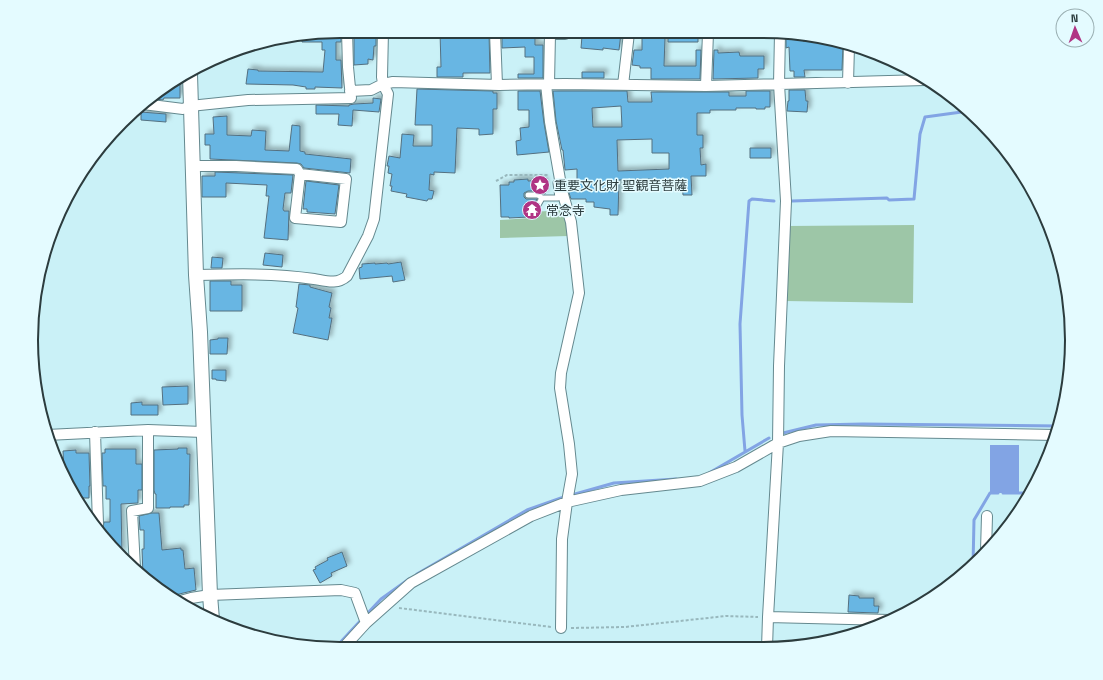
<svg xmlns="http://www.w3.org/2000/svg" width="1103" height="680" font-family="'Space Grotesk','Noto Sans JP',sans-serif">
  <defs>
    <filter id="shadow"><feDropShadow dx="3.5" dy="-3.5" stdDeviation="2" flood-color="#0004"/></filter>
  </defs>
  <rect width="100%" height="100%" fill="#caf1f7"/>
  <path fill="#9dc6a7" d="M566 210 568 236 500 238V220L532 218 531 212Z
    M914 225 913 303 785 301 787 226Z"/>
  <path fill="#82a4e4" d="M990 445H1019V493H990Z"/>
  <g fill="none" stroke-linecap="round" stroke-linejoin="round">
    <path stroke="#82a4e4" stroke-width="3" d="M792 201 887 198 889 200 914 199 920 134 925 117 969 111
      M783 433 816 425 863 424 1059 426
      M745 451 742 415 740 324 749 201 752 199 774 201
      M709 473 769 438
      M1003 493H1030
      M973 566 974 520 990 493H998
      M417 574 527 510 561 498 614 483 676 479
      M366 615 381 599 409 579
      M336 647 362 619"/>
  </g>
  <path fill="#67b6e3" stroke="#547080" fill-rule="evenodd" filter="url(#shadow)" d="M341 31V42H336V60H341L342 88 315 87V89H306V87L293 85 246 84 248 69 258 70V71L323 72 325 50H322V42H302V37Z
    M369 31H376V46H374L373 60 368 59V64L354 65V32L369 33Z
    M440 32 489 33 490 73H463V77H437V67H441Z
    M502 32 535 34V45H543V78H518V74H534V57H525V47L502 48Z
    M584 32 621 33 619 50 603 48V50L581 48 582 36H584Z
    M668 33H698V42H668Z
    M786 34H803V41H824V39L843 44 842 70H804L805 77H794V71H790L789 47 786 48Z
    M642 37 665 38 664 66H696V50H701L700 79H651V68H640V66L632 65 634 50H642Z
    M714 50H718V53L739 52 740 56H764V69H758V78L713 79Z
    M582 72H604V78H582Z
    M180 80V98H164L163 100 149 98 152 95Z
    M417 89 493 91V93H497V109H493V134L479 135V129L457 128 455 173 434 172V175L430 174 429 190 434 191 432 199H428L427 201 406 197 407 194 391 191 392 186H390L392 174 388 173 389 166H387L389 156 400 158 402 134 414 135 413 146H432V125H415Z
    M789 90H805L806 101H808L807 112 787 111 788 101H789Z
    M518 91H540L544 123 549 152 517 155 516 141 521 140 520 128 529 127V110H518Z
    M553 91H627L628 102H652L651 92H729V96H746V91H770V107H765V109H756V108H736V110H710V113H697V135H703V148H700L701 165 706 164V176H691L692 195H683L682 182 670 183 669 180 656 181 651 179 619 180 618 215H610V209L594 207V202H586V199H571L568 190H577V169L565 170 563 150H562L556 121ZM621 106 622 127H593L592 108ZM652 139V153H669V169L618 171 617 140Z
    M373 98 381 99 379 112 353 110 352 126 338 125 339 114H316V105L349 106V105L354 104 373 103Z
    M141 112 166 114V122L141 120Z
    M227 116V135L251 136 252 130 266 131 265 150 289 151 292 125 300 126V151L305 152V154L351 159 350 173 304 168 301 164 297 163 210 159V145H205V134H214L213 117Z
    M750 148H771V158H750Z
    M215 172 293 175 291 193H285L283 209 284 211H289L288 240 264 238 269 196H266L267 185 226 183V197H202V176H215Z
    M528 179V181L544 180 545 194 538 191H528L524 193V197L526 199H537L536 201 529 203 527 205 528 209 532 210H529V217L509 218V217H501L500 185H509V182H514V180Z
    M306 181 339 185 335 214 307 212V209H303Z
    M265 253 283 255 282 267 263 265Z
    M212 257 223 258 222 268H211Z
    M401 262 405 280 393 282 392 276 360 279 359 268 362 267V264L375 263V264L387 263 388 264Z
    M210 281H231V285H242V311H210Z
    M299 284 310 285V287L332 293 329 307 331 308 329 318H332L328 340 293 333 298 308 296 307Z
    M218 338H228L227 354H210V340L218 339Z
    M212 370H226V381L216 380V379H212Z
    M188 386V404L163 405 162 387Z
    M142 402V405H158V415H131V403Z
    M178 448H187V454H190L189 505H184V507H170V508H156V494H155L154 490V450L178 449Z
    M105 449H136V464H142V490H138V503L121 504 122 555 97 530 103 528 104 522H110V499H106V486H103L102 453H105Z
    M76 450V453H89L90 486H89V498H79L64 470 63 451Z
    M152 513H159L162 550 181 548V550H183L185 569 194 568 196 590 171 596 152 585 143 576 142 549H144V530H140L139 516Z
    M342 552 347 566 331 573 332 576 320 583 313 570 316 569 315 567 328 560 327 558Z
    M849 595 859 596V598H874V606H879L878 613 848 612Z"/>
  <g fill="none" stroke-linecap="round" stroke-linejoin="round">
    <defs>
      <path id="lane" d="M528 195H538L542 198
        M531 206 538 205 542 198H558L556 183"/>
      <path id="street" d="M495 32 497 85
        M848 83 849 46
        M546 84 550 122 562 191 571 222 579 293 561 373 560 388 569 444 572 474 567 502 562 539 561 628
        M549 84 550 34H565V32
        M623 85 629 33
        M706 86 708 33
        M350 91 371 90 383 84 393 82 499 85 565 84 706 86 925 80
        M143 104 183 109 190 106 248 100 351 98 348 67 347 31
        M193 166H236L297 169 300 174 295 218 341 222 346 179 300 174
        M196 275C236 274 275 273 314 279 326 281 337 285 347 276L368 236 374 219 388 94 383 84 382 77 383 31
        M47 435 148 430 203 432
        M93 524H98L95 432
        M986 551 987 516
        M135 568 132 511 148 508V430
        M180 601 191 598 210 595 341 590 355 593 366 623
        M768 617 890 620
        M344 647 366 623 411 583 531 516 567 502 621 490 700 481 736 467 778 443 799 436 831 431 1056 435
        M767 648 768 617 778 443 779 366 786 201 779 84 780 33"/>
      <path id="secondary" d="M190 74 196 275 200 332 210 595 212 620"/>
    </defs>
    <use href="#lane" stroke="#65898f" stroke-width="7"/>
    <use href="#street" stroke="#65898f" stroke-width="12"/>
    <use href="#secondary" stroke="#65898f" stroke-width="16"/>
    <path stroke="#98b8bd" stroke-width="2" stroke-dasharray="3 2" stroke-linecap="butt" d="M496 181 507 175H549
      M399 608 551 627
      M571 628 625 627 726 616 758 617"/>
    <use href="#lane" stroke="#fff" stroke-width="5"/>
    <use href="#street" stroke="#fff" stroke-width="10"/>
    <use href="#secondary" stroke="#fff" stroke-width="14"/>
  </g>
  <defs>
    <symbol id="sight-disc" viewBox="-11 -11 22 22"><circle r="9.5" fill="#b03484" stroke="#e4fbff"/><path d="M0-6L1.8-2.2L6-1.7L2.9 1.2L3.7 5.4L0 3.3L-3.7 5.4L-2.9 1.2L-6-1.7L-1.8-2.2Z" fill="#fff"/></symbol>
    <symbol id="temple-disc" viewBox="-11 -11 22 22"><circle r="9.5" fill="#b03484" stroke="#e4fbff"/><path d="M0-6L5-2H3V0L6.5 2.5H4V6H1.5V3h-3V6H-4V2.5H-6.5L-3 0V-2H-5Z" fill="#fff"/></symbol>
  </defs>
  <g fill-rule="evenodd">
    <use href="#sight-disc" x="529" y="174" width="22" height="22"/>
    <use href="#temple-disc" x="521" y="199" width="22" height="22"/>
  </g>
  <g text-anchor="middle" stroke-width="3" stroke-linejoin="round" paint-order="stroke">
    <g font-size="13" fill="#2c3c3e" stroke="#e4fbff" text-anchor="start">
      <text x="554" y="190">重要文化財 聖観音菩薩</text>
      <text x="546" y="215">常念寺</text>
    </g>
  </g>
  <path d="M0 0H1103V680H0ZM340 38H763A302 302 0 0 1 1065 340V340A302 302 0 0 1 763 642H340A302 302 0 0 1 38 340V340A302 302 0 0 1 340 38Z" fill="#e4fbff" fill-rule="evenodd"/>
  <path fill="none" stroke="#2c3c3e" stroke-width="2" d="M340 38H763A302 302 0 0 1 1065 340V340A302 302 0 0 1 763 642H340A302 302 0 0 1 38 340V340A302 302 0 0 1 340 38Z"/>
  <g transform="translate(1075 28) rotate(358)"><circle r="19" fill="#e4fbff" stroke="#9aafb2"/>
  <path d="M0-3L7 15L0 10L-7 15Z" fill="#b03484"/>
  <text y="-6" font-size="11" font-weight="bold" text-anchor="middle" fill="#2c3c3e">N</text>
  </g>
</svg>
